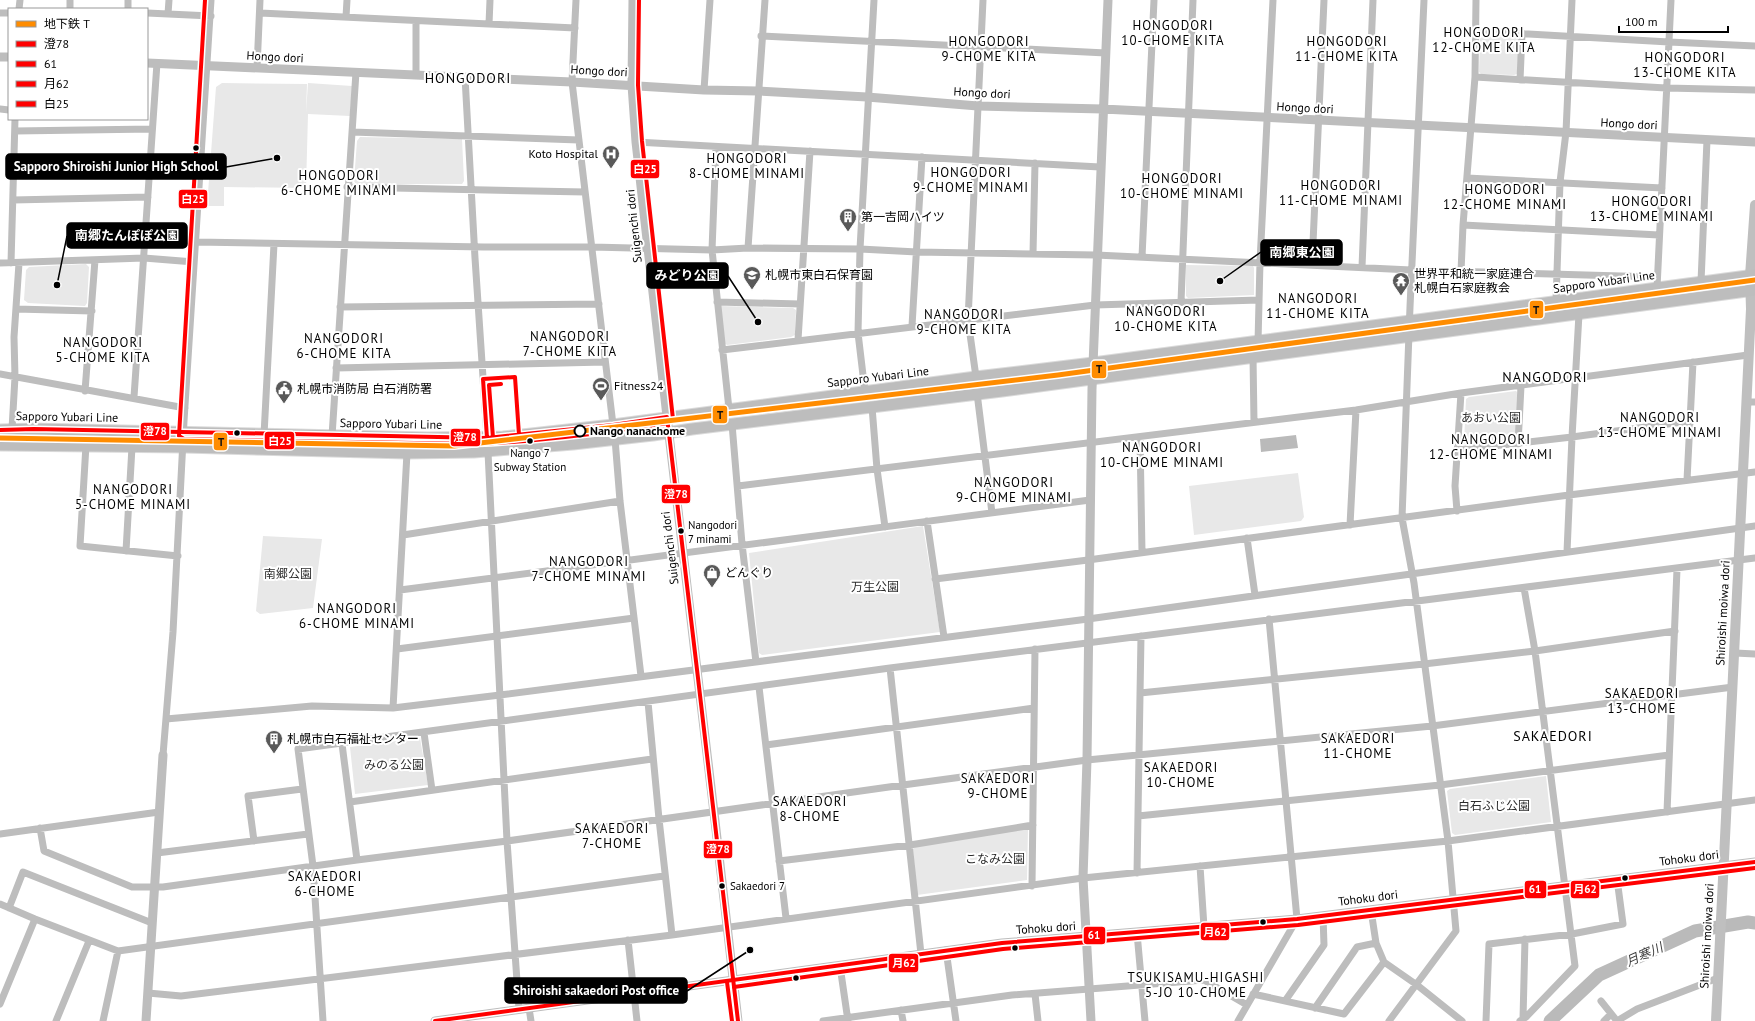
<svg xmlns="http://www.w3.org/2000/svg" width="1755" height="1021" font-family="'PT Sans','Noto Sans JP',sans-serif">
  <rect width="100%" height="100%" fill="#fff"/>
  <path fill="#e8e8e8" d="M1482 36 1517 37 1519 40 1517 74 1514 75 1481 74 1479 72 1480 38Z
    M222 83 307 84 306 113 308 83 352 86 350 116 308 114 306 188 224 187V206H207L216 87Z
    M360 137 462 139 464 181 462 184H356L354 181 357 141Z
    M86 264 89 267 87 303 85 306 28 303 24 300 26 270 29 267Z
    M1186 265 1253 266 1254 268V295L1188 298 1186 296Z
    M720 306 793 308 796 310 795 335 791 337 727 345 723 342Z
    M1516 391 1517 392 1516 436 1513 439 1466 446 1464 443 1466 399 1469 397Z
    M1298 473 1304 517 1301 521 1194 535 1189 486Z
    M923 526 940 632 762 655 759 653 749 553Z
    M263 536 322 539 313 608 260 614 256 611Z
    M420 738 428 785 355 794 350 747Z
    M1546 776 1551 822 1455 835 1452 833 1447 791 1450 789Z
    M1024 828 1028 829 1027 880 917 895 913 849 915 847Z"/>
  <path fill="#bababa" d="M1296 435 1298 448 1261 452 1260 439Z"/>
  <g fill="none" stroke-linecap="round" stroke-linejoin="round">
    <path stroke="#bababa" stroke-width="13" d="M1550 1021 1599 975 1695 931 1748 922 1755 923"/>
    <defs>
      <path id="primary" d="M0 430 34 429 427 438 503 437 613 425 976 377 1093 363 1755 275
        M0 445 184 447 407 453 474 452 573 444 653 435 692 429 1002 391 1755 290"/>
    </defs>
    <use href="#primary" stroke="#dbdbdb" stroke-width="13"/>
    <path stroke="#bdbdbd" stroke-width="7" d="M576 0 572 82 613 425
      M19 9 20 0
      M70 9V0
      M128 9V0
      M0 13H9
      M147 13 211 16
      M260 13 575 28
      M168 14 169 0
      M346 17 347 0
      M489 24 490 0
      M1476 31 1669 42 1755 46
      M761 36 1106 53
      M257 68 260 0
      M416 75V21
      M465 77 475 258 488 452 507 841 519 1009
      M1475 77 1666 88 1755 90
      M1520 80 1522 33
      M704 90 710 0
      M0 109 9 110
      M15 131 152 129
      M352 132 579 140
      M636 142 1100 167
      M716 147 712 250 729 409
      M1467 178 1662 188
      M347 187 585 192
      M13 200 148 197
      M1463 225 1659 235
      M196 242 484 247H592L712 250 748 248 860 249 917 252 1096 255 1411 270 1657 277
      M748 248 765 0
      M1033 254 1035 163
      M1142 257 1154 0
      M0 263 144 258 194 262
      M11 263 15 119
      M1312 265 1324 0
      M1362 267 1373 0
      M1461 272 1463 225 1475 77 1476 0
      M1701 282 1707 140
      M1657 288 1671 0
      M717 302 800 304
      M1181 302 1193 0
      M1556 302 1560 182 1566 132 1572 0
      M340 307 599 304
      M16 309 92 311
      M912 326 922 157
      M798 340 810 151
      M1258 342 1260 262 1273 0
      M722 350 1095 305 1259 300
      M1253 357 1254 422
      M336 368 605 362
      M0 374 185 408
      M976 377 968 320 983 0
      M85 391 95 260
      M865 392 858 333 860 249 874 0
      M977 393 992 513
      M134 397 157 63
      M1746 402H1755
      M872 407 877 469 885 527
      M732 424 742 544 756 662
      M12 429 15 377 14 337 19 263
      M264 435 274 244
      M332 436 356 72
      M1140 437 1142 552
      M615 439 620 501 641 676
      M1518 444 1521 386
      M86 445 80 546 178 556
      M1458 450 1572 437 1690 421
      M1687 480 1693 362
      M738 486 1356 410 1461 393 1748 355
      M1457 511 1455 486 1461 393
      M927 521 944 637
      M1350 525 1356 410
      M403 535 620 501
      M1247 538 1255 595
      M126 551 132 447
      M1567 552 1572 437 1579 314
      M935 579 1088 560 1569 495 1755 472
      M400 590C629 558 860 531 1090 500
      M397 649 634 618
      M1735 653 1755 654
      M890 668 921 954
      M759 687 786 918
      M1140 693 1424 664 1535 651 1675 631
      M648 702 659 819 672 935
      M393 708 407 453
      M166 719 312 706 393 708 500 695 1088 619 1755 526
      M424 733 432 790
      M342 744 357 860
      M766 745 1034 708
      M163 755 173 632 184 421 211 0
      M350 802 652 759
      M1667 812 1677 569
      M1138 816 1440 785 1669 755
      M40 828 44 851 132 887H163L357 860 507 841 903 785 1087 760 1432 726 1733 687
      M0 834 159 812
      M254 841 248 796 302 789
      M157 853 308 834
      M779 861 910 845 1033 825
      M1200 866 1204 927
      M1137 873 1141 636
      M1032 886 1035 649
      M0 904 35 919 118 951 664 876
      M9 908 23 872 152 923
      M1137 933 1145 1021
      M628 940 637 1021
      M946 950 956 1021
      M1384 962 1417 985 1462 1021
      M840 966 848 1021
      M148 993 181 996 672 935 1083 878 1448 841 1755 800
      M1035 994 1038 1021
      M1253 994 1344 1014 1384 962 1376 943 1371 910
      M1285 1001 1324 945 1323 916
      M1601 1001 1617 1021
      M0 1004 35 919
      M529 1008 531 1021
      M1315 1008 1357 947 1376 943
      M901 1010 903 1021
      M1523 1019 1525 939
      M56 1021 89 941
      M103 1021 118 951
      M323 1021 313 866 298 749 890 668 1755 558
      M823 1021 1012 995 1204 980 1247 1005
      M1238 1021 1297 919 1269 619
      M1389 1021 1456 931 1448 841 1414 583 1402 518 1410 307 1424 0
      M1486 1021 1489 944 1572 934 1623 924 1617 879
      M1520 1021 1526 1017 1575 966 1535 651 1524 588
      M1604 1021 1611 1014
      M1617 1021 1637 1009 1718 978"/>
    <path stroke="#bdbdbd" stroke-width="9" d="M633 0 632 85 636 142 670 443 715 821 738 1021
      M0 57H9
      M147 63 572 82 704 90 758 91 867 97 978 106 1103 109 1755 142
      M146 1021 163 755
      M435 1021 1002 943 1297 919 1755 862
      M1091 1021 1083 878 1087 760 1092 389 1108 0"/>
    <path stroke="#bfbfbf" stroke-width="10" d="M1716 1021 1751 309 1750 276 1755 205"/>
    <use href="#primary" stroke="#bdbdbd" stroke-width="11"/>
    <defs>
      <path id="bus-1" d="M0 430 34 429 487 438 613 425 667 417 698 678
        M487 438 483 379 515 377 519 435
        M698 678 738 1021"/>
      <path id="bus-2" d="M435 1021 1002 943 1297 919 1755 862"/>
      <path id="bus-3" d="M727 982 732 1021
        M734 987 1003 949 1298 925 1755 868"/>
      <path id="bus-4" d="M205 0 179 436 184 439 473 444C538 442 604 433 668 423L673 419 642 141 638 85 639 0
        M493 438 489 385 501 384"/>
    </defs>
    <use href="#bus-1" stroke="#fff" stroke-width="7"/>
    <use href="#bus-2" stroke="#fff" stroke-width="7"/>
    <use href="#bus-3" stroke="#fff" stroke-width="7"/>
    <use href="#bus-4" stroke="#fff" stroke-width="7"/>
    <use href="#bus-1" stroke="#f00" stroke-width="4"/>
    <use href="#bus-2" stroke="#f00" stroke-width="4"/>
    <use href="#bus-3" stroke="#f00" stroke-width="4"/>
    <use href="#bus-4" stroke="#f00" stroke-width="4"/>
    <defs>
      <path id="metro-1" d="M0 438 454 446 1058 375 1755 280"/>
    </defs>
    <use href="#metro-1" stroke="#fff" stroke-width="8"/>
    <use href="#metro-1" stroke="#ff8c00" stroke-width="5"/>
  </g>
  <defs>
    <symbol id="hospital-pin" viewBox="-11 -11 22 30"><path d="M0 17L-7.5 6A9.5 9.5 0 1 1 7.5 6Z" fill="#595959" stroke="#fff"/><path d="M-5-5h3v3.5h4V-5h3V5h-3V1.5h-4V5h-3Z" fill="#fff"/></symbol>
    <symbol id="building-pin" viewBox="-11 -11 22 30"><path d="M0 17L-7.5 6A9.5 9.5 0 1 1 7.5 6Z" fill="#595959" stroke="#fff"/><path d="M-4-6H4V6H1V3H-1V6H-4ZM-2.5-4.3h1.7v1.8h-1.7ZM.8-4.3h1.7v1.8H.8ZM-2.5-1h1.7V.8h-1.7ZM.8-1h1.7V.8H.8Z" fill="#fff"/></symbol>
    <symbol id="school-pin" viewBox="-11 -11 22 30"><path d="M0 17L-7.5 6A9.5 9.5 0 1 1 7.5 6Z" fill="#595959" stroke="#fff"/><path d="M0-5L7-2L0 1L-7-2ZM-4 1L0 2.5L4 1V4Q0 6-4 4Z" fill="#fff"/></symbol>
    <symbol id="temple-pin" viewBox="-11 -11 22 30"><path d="M0 17L-7.5 6A9.5 9.5 0 1 1 7.5 6Z" fill="#595959" stroke="#fff"/><path d="M0-6L5-2H3V0L6.5 2.5H4V6H1.5V3h-3V6H-4V2.5H-6.5L-3 0V-2H-5Z" fill="#fff"/></symbol>
    <symbol id="stadium-pin" viewBox="-11 -11 22 30"><path d="M0 17L-7.5 6A9.5 9.5 0 1 1 7.5 6Z" fill="#595959" stroke="#fff"/><path d="M0-5a6.5 5 0 1 0 0 10a6.5 5 0 1 0 0-10ZM-3.5-1.8h7v3.6h-7Z" fill="#fff"/></symbol>
    <symbol id="civic-pin" viewBox="-11 -11 22 30"><path d="M0 17L-7.5 6A9.5 9.5 0 1 1 7.5 6Z" fill="#595959" stroke="#fff"/><path d="M-.6-6.5H3V-4.5H.6V-3L4-1V1h2V6H-6V1h2V-1L-.6-3ZM-1.2 2.5V6h2.4V2.5Z" fill="#fff"/></symbol>
    <symbol id="shop-pin" viewBox="-11 -11 22 30"><path d="M0 17L-7.5 6A9.5 9.5 0 1 1 7.5 6Z" fill="#595959" stroke="#fff"/><path d="M-5-2.5h2.3a2.7 3.5 0 0 1 5.4 0H5L5.5 6h-11ZM-1.5-2.5h3a1.5 2.3 0 0 0-3 0Z" fill="#fff"/></symbol>
  </defs>
  <g fill-rule="evenodd">
    <use href="#hospital-pin" x="601" y="144" width="20" height="27"/>
    <use href="#building-pin" x="838" y="207" width="20" height="27"/>
    <use href="#school-pin" x="742" y="265" width="20" height="27"/>
    <use href="#temple-pin" x="1391" y="271" width="20" height="27"/>
    <use href="#stadium-pin" x="591" y="376" width="20" height="27"/>
    <use href="#civic-pin" x="274" y="379" width="20" height="27"/>
    <use href="#shop-pin" x="702" y="563" width="20" height="27"/>
    <use href="#building-pin" x="264" y="729" width="20" height="27"/>
  </g>
  <g fill="#000" stroke="#fff" stroke-width="1.5">
    <circle cx="196" cy="148" r="3.5"/>
    <circle cx="237" cy="433" r="3.5"/>
    <circle cx="530" cy="441" r="3.5"/>
    <circle cx="681" cy="531" r="3.5"/>
    <circle cx="1625" cy="878" r="3.5"/>
    <circle cx="722" cy="886" r="3.5"/>
    <circle cx="1263" cy="922" r="3.5"/>
    <circle cx="1015" cy="948" r="3.5"/>
    <circle cx="796" cy="978" r="3.5"/>
  </g>
  <circle fill="#fff" stroke="#000" stroke-width="2" cx="580" cy="431" r="5.5"/>
  <g text-anchor="middle" stroke-width="4" stroke-linejoin="round" paint-order="stroke">
    <g font-size="11" fill="#000" stroke="#fff" text-anchor="start">
      <text x="530" y="457" text-anchor="middle">Nango 7<tspan x="530" dy="14">Subway Station</tspan></text>
      <text x="688" y="529">Nangodori<tspan x="688" dy="14">7 minami</tspan></text>
      <text x="730" y="890">Sakaedori 7</text>
    </g>
    <g font-size="12" fill="#000" stroke="#fff">
      <text transform="translate(275 57) rotate(3)" y="4">Hongo dori</text>
      <text transform="translate(599 71) rotate(3)" y="4">Hongo dori</text>
      <text transform="translate(982 93) rotate(3)" y="4">Hongo dori</text>
      <text transform="translate(1305 108) rotate(3)" y="4">Hongo dori</text>
      <text transform="translate(1629 124) rotate(3)" y="4">Hongo dori</text>
      <text transform="translate(634 226) rotate(-96)" y="4">Suigenchi dori</text>
      <text transform="translate(1604 282) rotate(-8)" y="4">Sapporo Yubari Line</text>
      <text transform="translate(878 377) rotate(-7)" y="4">Sapporo Yubari Line</text>
      <text transform="translate(67 417) rotate(1)" y="4">Sapporo Yubari Line</text>
      <text transform="translate(391 424) rotate(1)" y="4">Sapporo Yubari Line</text>
      <text transform="translate(670 548) rotate(-97)" y="4">Suigenchi dori</text>
      <text transform="translate(1723 613) rotate(-87)" y="4">Shiroishi moiwa dori</text>
      <text transform="translate(1689 858) rotate(-7)" y="4">Tohoku dori</text>
      <text transform="translate(1368 898) rotate(-7)" y="4">Tohoku dori</text>
      <text transform="translate(1046 928) rotate(-4)" y="4">Tohoku dori</text>
      <text transform="translate(1707 936) rotate(-87)" y="4">Shiroishi moiwa dori</text>
    </g>
    <g font-size="12" fill="#000" stroke="#fff" text-anchor="start">
      <text x="598" y="158" text-anchor="end">Koto Hospital</text>
      <text x="861" y="221">第一吉岡ハイツ</text>
      <text x="1414" y="278">世界平和統一家庭連合<tspan x="1414" dy="14">札幌白石家庭教会</tspan></text>
      <text x="765" y="279">札幌市東白石保育園</text>
      <text x="614" y="390">Fitness24</text>
      <text x="297" y="393">札幌市消防局 白石消防署</text>
      <text x="725" y="577">どんぐり</text>
      <text x="287" y="743">札幌市白石福祉センター</text>
    </g>
    <g font-size="12" fill="#2c2c2c" stroke="#fff">
      <text x="1491" y="422">あおい公園</text>
      <text x="288" y="578">南郷公園</text>
      <text x="875" y="591">万生公園</text>
      <text x="394" y="769">みのる公園</text>
      <text x="1494" y="810">白石ふじ公園</text>
      <text x="995" y="863">こなみ公園</text>
    </g>
    <g font-size="12" font-weight="bold" fill="#000" stroke="#fff" text-anchor="start">
      <text x="590" y="435">Nango nanachome</text>
    </g>
    <g font-size="13" letter-spacing="1" fill="#000" stroke="#fff">
      <text x="1173" y="30">HONGODORI<tspan x="1173" dy="15">10-CHOME KITA</tspan></text>
      <text x="1484" y="37">HONGODORI<tspan x="1484" dy="15">12-CHOME KITA</tspan></text>
      <text x="989" y="46">HONGODORI<tspan x="989" dy="15">9-CHOME KITA</tspan></text>
      <text x="1347" y="46">HONGODORI<tspan x="1347" dy="15">11-CHOME KITA</tspan></text>
      <text x="1685" y="62">HONGODORI<tspan x="1685" dy="15">13-CHOME KITA</tspan></text>
      <text x="747" y="163">HONGODORI<tspan x="747" dy="15">8-CHOME MINAMI</tspan></text>
      <text x="971" y="177">HONGODORI<tspan x="971" dy="15">9-CHOME MINAMI</tspan></text>
      <text x="339" y="180">HONGODORI<tspan x="339" dy="15">6-CHOME MINAMI</tspan></text>
      <text x="1182" y="183">HONGODORI<tspan x="1182" dy="15">10-CHOME MINAMI</tspan></text>
      <text x="1341" y="190">HONGODORI<tspan x="1341" dy="15">11-CHOME MINAMI</tspan></text>
      <text x="1505" y="194">HONGODORI<tspan x="1505" dy="15">12-CHOME MINAMI</tspan></text>
      <text x="1652" y="206">HONGODORI<tspan x="1652" dy="15">13-CHOME MINAMI</tspan></text>
      <text x="1318" y="303">NANGODORI<tspan x="1318" dy="15">11-CHOME KITA</tspan></text>
      <text x="1166" y="316">NANGODORI<tspan x="1166" dy="15">10-CHOME KITA</tspan></text>
      <text x="964" y="319">NANGODORI<tspan x="964" dy="15">9-CHOME KITA</tspan></text>
      <text x="570" y="341">NANGODORI<tspan x="570" dy="15">7-CHOME KITA</tspan></text>
      <text x="344" y="343">NANGODORI<tspan x="344" dy="15">6-CHOME KITA</tspan></text>
      <text x="103" y="347">NANGODORI<tspan x="103" dy="15">5-CHOME KITA</tspan></text>
      <text x="1660" y="422">NANGODORI<tspan x="1660" dy="15">13-CHOME MINAMI</tspan></text>
      <text x="1491" y="444">NANGODORI<tspan x="1491" dy="15">12-CHOME MINAMI</tspan></text>
      <text x="1162" y="452">NANGODORI<tspan x="1162" dy="15">10-CHOME MINAMI</tspan></text>
      <text x="1014" y="487">NANGODORI<tspan x="1014" dy="15">9-CHOME MINAMI</tspan></text>
      <text x="133" y="494">NANGODORI<tspan x="133" dy="15">5-CHOME MINAMI</tspan></text>
      <text x="589" y="566">NANGODORI<tspan x="589" dy="15">7-CHOME MINAMI</tspan></text>
      <text x="357" y="613">NANGODORI<tspan x="357" dy="15">6-CHOME MINAMI</tspan></text>
      <text x="1642" y="698">SAKAEDORI<tspan x="1642" dy="15">13-CHOME</tspan></text>
      <text x="1358" y="743">SAKAEDORI<tspan x="1358" dy="15">11-CHOME</tspan></text>
      <text x="1181" y="772">SAKAEDORI<tspan x="1181" dy="15">10-CHOME</tspan></text>
      <text x="998" y="783">SAKAEDORI<tspan x="998" dy="15">9-CHOME</tspan></text>
      <text x="810" y="806">SAKAEDORI<tspan x="810" dy="15">8-CHOME</tspan></text>
      <text x="612" y="833">SAKAEDORI<tspan x="612" dy="15">7-CHOME</tspan></text>
      <text x="325" y="881">SAKAEDORI<tspan x="325" dy="15">6-CHOME</tspan></text>
      <text x="1196" y="982">TSUKISAMU-HIGASHI<tspan x="1196" dy="15">5-JO 10-CHOME</tspan></text>
    </g>
    <g font-size="13" font-style="italic" fill="#3d3d3d" stroke="#fff">
      <text transform="translate(1644 954) rotate(-24)" y="5">月寒川</text>
    </g>
    <g font-size="14" letter-spacing="1" fill="#000" stroke="#fff">
      <text x="468" y="83">HONGODORI</text>
      <text x="1545" y="382">NANGODORI</text>
      <text x="1553" y="741">SAKAEDORI</text>
    </g>
  </g>
  <path fill="none" stroke="#000" stroke-width="1.5" d="M277 158L226 167M57 285L67 236M1220 281L1261 252M758 322L728 276M750 950L687 991"/>
  <g fill="#000" stroke="#fff" stroke-width="1.5">
    <circle cx="277" cy="158" r="4"/>
    <circle cx="57" cy="285" r="4"/>
    <circle cx="1220" cy="281" r="4"/>
    <circle cx="758" cy="322" r="4"/>
    <circle cx="750" cy="950" r="4"/>
  </g>
  <g fill="#000" stroke="#000" stroke-width="1.5">
    <rect x="6" y="154" width="220" height="25" rx="4"/>
    <rect x="67" y="223" width="120" height="25" rx="4"/>
    <rect x="1261" y="240" width="81" height="25" rx="4"/>
    <rect x="647" y="263" width="81" height="25" rx="4"/>
    <rect x="505" y="978" width="182" height="25" rx="4"/>
  </g>
  <g font-size="13" text-anchor="middle" font-weight="bold" fill="#fff">
    <text x="116" y="171">Sapporo Shiroishi Junior High School</text>
    <text x="127" y="240">南郷たんぽぽ公園</text>
    <text x="1302" y="257">南郷東公園</text>
    <text x="687" y="280">みどり公園</text>
    <text x="596" y="995">Shiroishi sakaedori Post office</text>
  </g>
  <g stroke="#fff" stroke-width="1.5">
    <rect x="630" y="159" width="30" height="20" rx="4" fill="#f00"/>
    <rect x="178" y="189" width="30" height="20" rx="4" fill="#f00"/>
    <rect x="1529" y="300" width="15" height="19" rx="4" fill="#ff8c00"/>
    <rect x="1091" y="360" width="16" height="19" rx="4" fill="#ff8c00"/>
    <rect x="712" y="405" width="16" height="19" rx="4" fill="#ff8c00"/>
    <rect x="140" y="422" width="30" height="19" rx="4" fill="#f00"/>
    <rect x="450" y="428" width="31" height="19" rx="4" fill="#f00"/>
    <rect x="264" y="431" width="31" height="19" rx="4" fill="#f00"/>
    <rect x="213" y="432" width="15" height="19" rx="4" fill="#ff8c00"/>
    <rect x="661" y="484" width="30" height="20" rx="4" fill="#f00"/>
    <rect x="703" y="840" width="30" height="19" rx="4" fill="#f00"/>
    <rect x="1570" y="880" width="30" height="19" rx="4" fill="#f00"/>
    <rect x="1524" y="880" width="23" height="19" rx="4" fill="#f00"/>
    <rect x="1200" y="922" width="30" height="19" rx="4" fill="#f00"/>
    <rect x="1083" y="926" width="23" height="19" rx="4" fill="#f00"/>
    <rect x="888" y="953" width="31" height="20" rx="4" fill="#f00"/>
  </g>
  <g font-size="11" text-anchor="middle" font-weight="bold" fill="#fff">
    <text x="645" y="173">白25</text>
    <text x="193" y="203">白25</text>
    <text x="155" y="435">澄78</text>
    <text x="465" y="441">澄78</text>
    <text x="280" y="445">白25</text>
    <text x="676" y="498">澄78</text>
    <text x="718" y="853">澄78</text>
    <text x="1585" y="893">月62</text>
    <text x="1535" y="893">61</text>
    <text x="1215" y="936">月62</text>
    <text x="1094" y="939">61</text>
    <text x="904" y="967">月62</text>
  </g>
  <g font-size="11" text-anchor="middle" font-weight="bold" fill="#111">
    <text x="1536" y="314">T</text>
    <text x="1099" y="373">T</text>
    <text x="720" y="419">T</text>
    <text x="221" y="446">T</text>
  </g>
  <rect x="8" y="8" width="140" height="112" fill="#ffffff" stroke="#999999"/>
  <rect x="16" y="21" width="20" height="6" fill="#ff8c00" stroke="#999999"/>
  <text x="44" y="28" font-size="12" fill="#000000">地下鉄 T</text>
  <rect x="16" y="41" width="20" height="6" fill="#ff0000" stroke="#999999"/>
  <text x="44" y="48" font-size="12" fill="#000000">澄78</text>
  <rect x="16" y="61" width="20" height="6" fill="#ff0000" stroke="#999999"/>
  <text x="44" y="68" font-size="12" fill="#000000">61</text>
  <rect x="16" y="81" width="20" height="6" fill="#ff0000" stroke="#999999"/>
  <text x="44" y="88" font-size="12" fill="#000000">月62</text>
  <rect x="16" y="101" width="20" height="6" fill="#ff0000" stroke="#999999"/>
  <text x="44" y="108" font-size="12" fill="#000000">白25</text>
  <path d="M1619 26v6h109v-6" fill="none" stroke="#000000" stroke-width="2"/>
  <text x="1625" y="26" font-size="12" fill="#000000" stroke="#ffffff" stroke-width="3" paint-order="stroke">100 m</text>
</svg>
